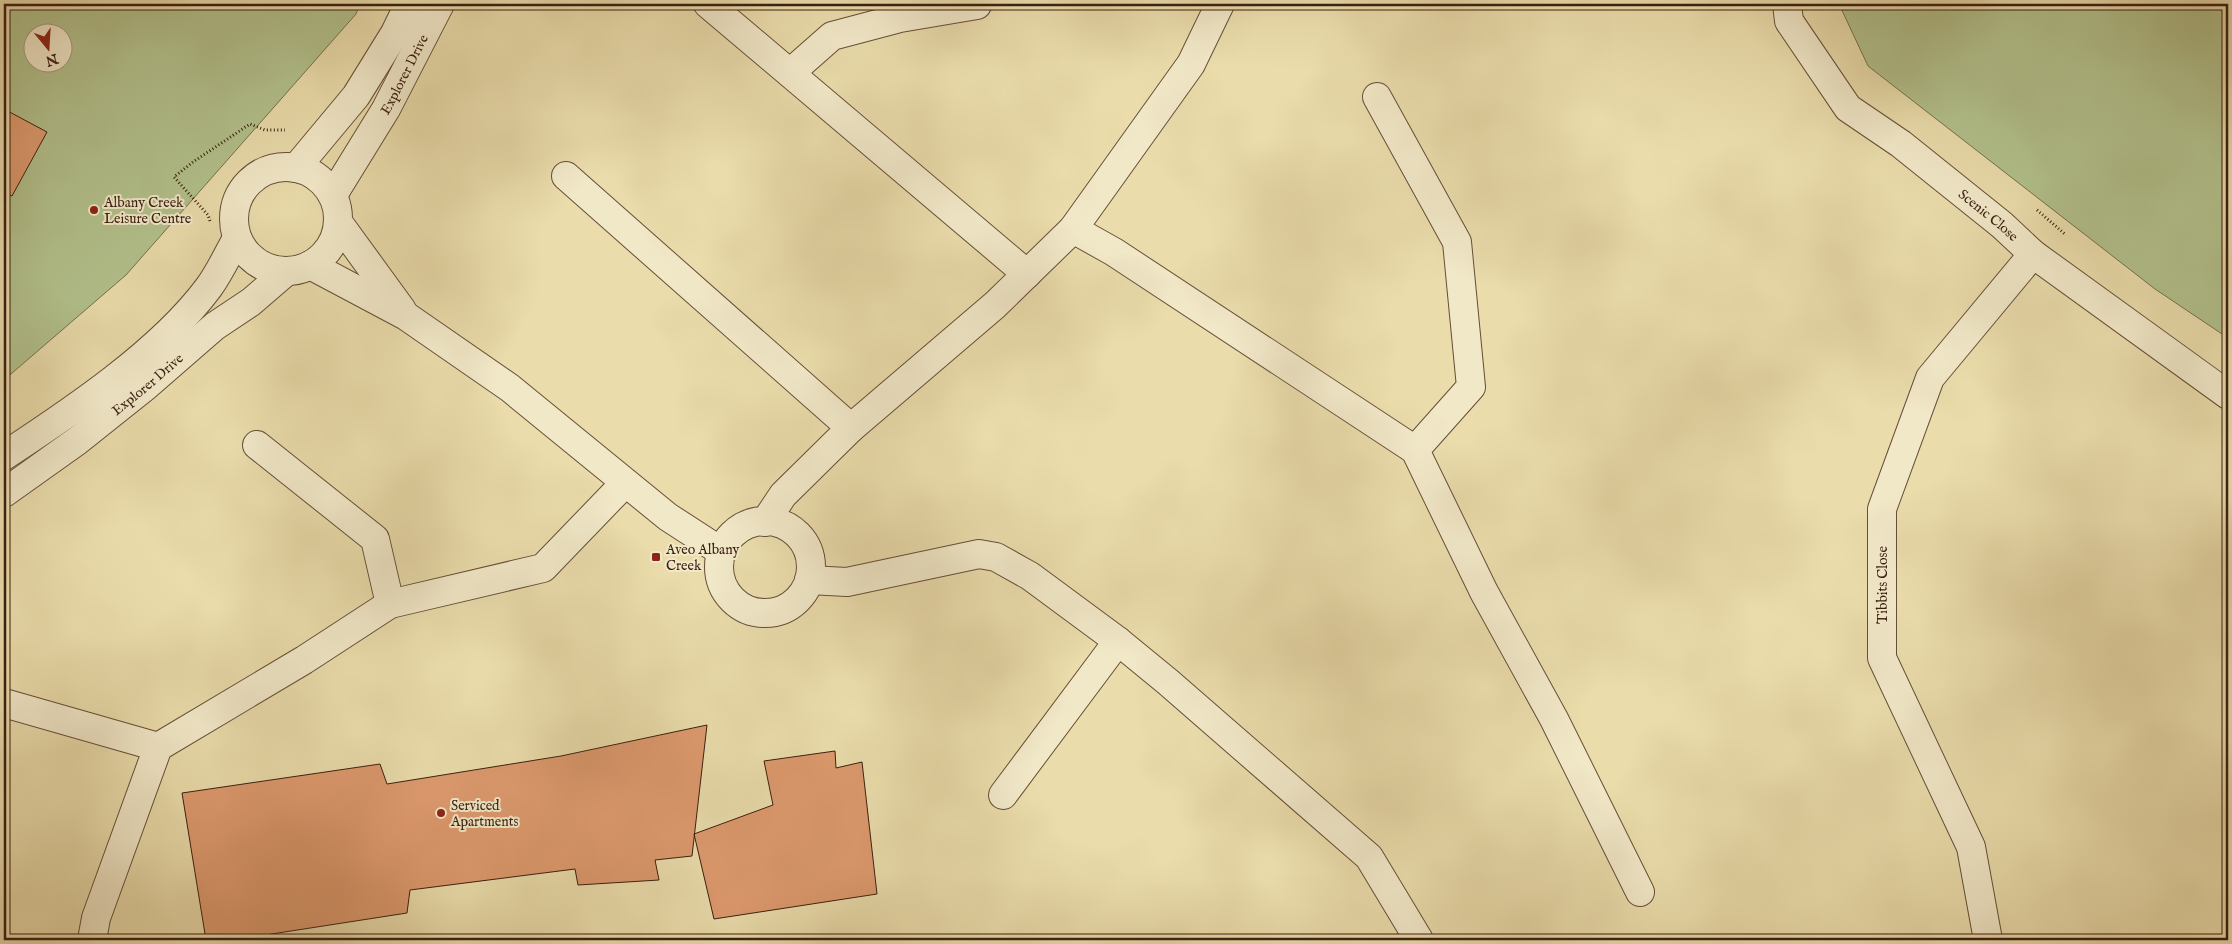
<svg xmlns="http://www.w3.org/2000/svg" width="2232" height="944" font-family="'IM FELL English',serif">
  <rect width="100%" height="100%" fill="#eadcab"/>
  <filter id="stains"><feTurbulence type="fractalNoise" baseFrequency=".004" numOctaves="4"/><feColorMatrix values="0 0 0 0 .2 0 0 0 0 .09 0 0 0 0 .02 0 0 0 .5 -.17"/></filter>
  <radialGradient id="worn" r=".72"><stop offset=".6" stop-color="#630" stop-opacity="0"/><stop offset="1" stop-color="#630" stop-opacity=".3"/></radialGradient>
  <path fill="#b2c18c" stroke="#76704e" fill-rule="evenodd" d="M4 4H360L356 14 126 275 4 380ZM32 32H62V62H32Z
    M1839 4H2228V338L2155 289 1868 66Z"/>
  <path fill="#dd9a6e" stroke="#3a1f11" d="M4 109 47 132 12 196 4 192Z
    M707 725 692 856 655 860 659 880 578 885 575 869 410 890 407 913 233 940H206L182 793 380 764 387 784 561 756Z
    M835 751 836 768 862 762 877 894 714 919 694 834 773 805 764 761Z"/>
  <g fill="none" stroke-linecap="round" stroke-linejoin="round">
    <defs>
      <g id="minor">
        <path d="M708 4 1027 274"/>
        <path id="s1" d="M1787 4 1789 21 1848 108 1901 144 2002 225 2033 254 2228 395"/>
        <path d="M790 73 832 36 900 18 977 5"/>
        <path d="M1377 97 1457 242 1471 387 1415 450"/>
        <circle cx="286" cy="219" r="52"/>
        <path d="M296 168 356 96 395 33 409 4"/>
        <path d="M566 176 851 428"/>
        <path id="s2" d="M333 195 386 109 440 4"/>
        <path d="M338 222 402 310"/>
        <path d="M1073 229 1191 64 1220 4"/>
        <path d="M310 265 406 316 510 388 668 517 722 552"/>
        <path d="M257 445 375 539 390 604"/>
        <path d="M4 456C71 412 161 352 209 287 220 272 228 254 237 238"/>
        <path id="s3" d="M4 493 77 441 146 386 215 326 251 302 287 271"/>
        <circle cx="765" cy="567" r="46"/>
        <path d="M765 522 783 495 851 428 995 305 1073 229 1114 252 1415 450 1484 592 1554 719 1640 892"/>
        <path d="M809 580 847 582 979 554 996 557 1030 576 1118 641 1168 682 1369 857 1419 940"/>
        <path d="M4 703 158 747"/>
        <path d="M1003 795 1118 641"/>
        <path d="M92 940 96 918 158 747 304 660 390 604 543 568 625 483"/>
        <path d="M1988 940 1971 847 1882 658V509L1930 378 2033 254"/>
      </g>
    </defs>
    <use href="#minor" stroke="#664e38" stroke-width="30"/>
    <path stroke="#3a1f11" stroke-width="3" stroke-dasharray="1 2.5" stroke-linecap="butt" d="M2037 210 2066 235
      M210 221 208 215 174 177 193 162 250 124 265 130H285"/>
    <use href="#minor" stroke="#f1e8c8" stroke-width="28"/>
  </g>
  <g fill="#8f2418" stroke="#f1e8c8" stroke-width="2">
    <circle cx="94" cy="210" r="5"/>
    <rect x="651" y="552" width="10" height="10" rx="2.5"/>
    <circle cx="441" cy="813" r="5"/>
  </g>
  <g text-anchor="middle" stroke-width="4" stroke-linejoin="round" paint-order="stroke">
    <g font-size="14" fill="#3a1f11" stroke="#f1e8c8">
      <text dy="5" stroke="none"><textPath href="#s2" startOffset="140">Explorer Drive</textPath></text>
      <text dy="5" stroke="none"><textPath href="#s1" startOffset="299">Scenic Close</textPath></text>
      <text dy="5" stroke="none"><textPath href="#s3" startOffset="180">Explorer Drive</textPath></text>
      <text transform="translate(1882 585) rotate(-90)" y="5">Tibbits Close</text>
    </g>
    <g font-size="14" fill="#3a1f11" stroke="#f1e8c8" text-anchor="start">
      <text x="104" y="207">Albany Creek<tspan x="104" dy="16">Leisure Centre</tspan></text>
      <text x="666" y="554">Aveo Albany<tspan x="666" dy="16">Creek</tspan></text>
      <text x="451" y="810">Serviced<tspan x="451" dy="16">Apartments</tspan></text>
    </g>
  </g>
  <rect width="2232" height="944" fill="none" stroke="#eadcab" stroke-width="20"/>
  <rect x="5" y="5" width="2222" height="934" fill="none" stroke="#3a1f11" stroke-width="2.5"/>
  <rect x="10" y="10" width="2212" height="924" fill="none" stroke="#3a1f11"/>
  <g transform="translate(48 48) rotate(162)"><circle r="24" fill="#f1e8c8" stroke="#a8987f"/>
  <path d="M0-4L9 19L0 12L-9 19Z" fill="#8f2418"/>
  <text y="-8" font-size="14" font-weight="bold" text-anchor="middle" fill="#3a1f11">N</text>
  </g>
  <rect width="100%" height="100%" filter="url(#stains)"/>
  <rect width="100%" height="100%" fill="url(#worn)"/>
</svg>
